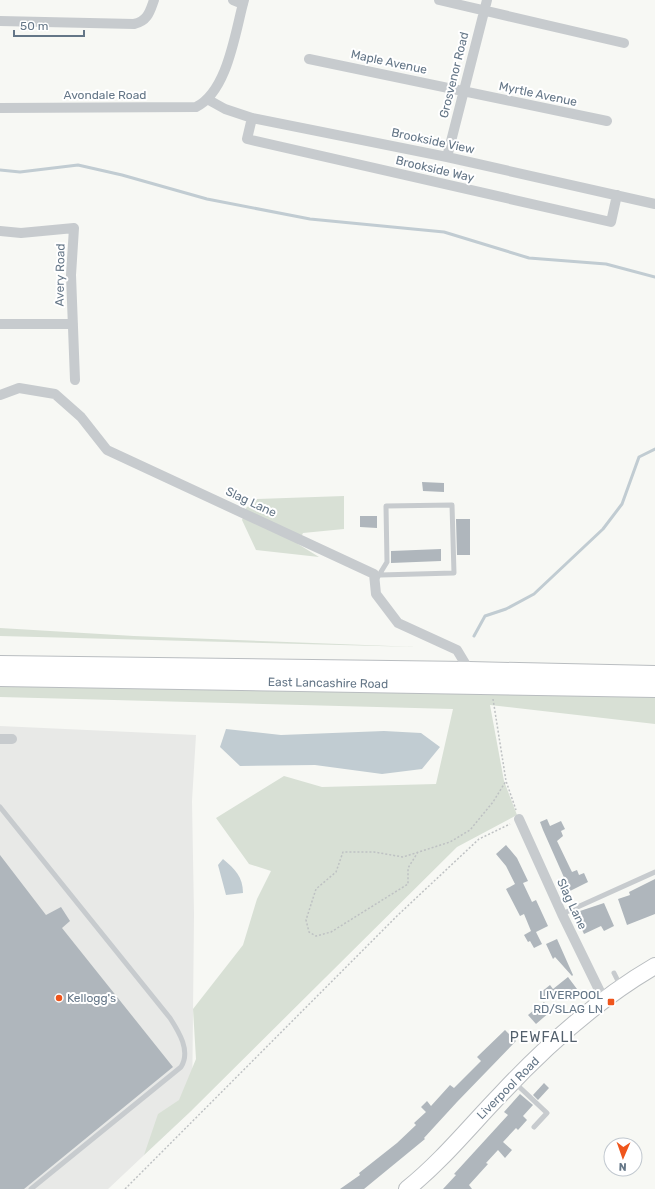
<svg xmlns="http://www.w3.org/2000/svg" width="655" height="1189" font-family="Rubik,sans-serif">
  <rect width="100%" height="100%" fill="#f7f8f4"/>
  <path fill="#e8e9e7" d="M0 726 196 735 192 801 194 914 192 1110 108 1189H0Z"/>
  <path fill="#d8e0d5" d="M344 496V529L303 533 298 544 319 557 256 550 242 520 246 508 257 499Z
    M0 628 134 636 417 647 0 636Z
    M0 685 655 697V724L490 705 504 781 517 815 457 847 192 1110 144 1155 158 1114 179 1100 196 1059 193 1009 243 945 257 899 271 871 249 864 216 818 284 776 322 787 436 784 453 709 0 697Z"/>
  <path fill="#c1ccd2" d="M226 729 281 735 384 731 421 733 440 747 422 769 382 774 315 765 240 766 220 747Z
    M223 859C235 869 243 877 243 893L226 895 218 865Z"/>
  <g fill="none" stroke-linecap="round" stroke-linejoin="round">
    <path stroke="#c1ccd2" stroke-width="3" d="M0 170 20 172 78 165 122 175 207 199 310 219 444 232 529 258 606 264 655 277
      M474 636 485 616 506 609 534 594 603 529 622 504 639 457 655 449"/>
  </g>
  <path fill="#afb6bc" d="M422 482 444 483V492L423 491Z
    M360 516H377V528L360 527Z
    M456 519H470V555H457Z
    M441 549V561L391 563V551Z
    M547 819 550 826 561 821 565 829 561 831 563 836 557 841 570 868 572 872 577 870 579 875 584 873 588 882 570 891 543 830 540 822Z
    M506 845 517 858 528 881 523 883 532 902 536 900 548 926 536 932 542 944 534 948 530 941 528 942 524 935 531 931 524 914 520 916 506 889 515 884 506 866 496 854Z
    M0 855 46 915 61 907 70 921 62 928 173 1067 24 1189H0Z
    M655 879V914L627 925 618 899 630 895 629 892Z
    M604 903 614 926 604 931 601 926 584 934 577 919 582 916 580 911Z
    M557 939 573 975 572 976 555 957 553 959 546 944Z
    M568 977 577 989 562 1001 555 993 546 1000 540 993 550 985 553 989Z
    M544 1002 551 1011 536 1024 528 1015Z
    M505 1030 516 1041 457 1102 424 1138 425 1139 364 1189H340L360 1175 359 1173 397 1143 416 1125 414 1123 426 1112 421 1107 427 1101 431 1106 450 1085 454 1088 481 1061 477 1057Z
    M544 1083 549 1088 538 1100 533 1095Z
    M520 1094 533 1105 523 1116 527 1120 518 1130 516 1128 503 1142 512 1150 505 1158 498 1150 486 1163 488 1164 469 1185 472 1189H443L456 1175 454 1174 508 1115 504 1112Z"/>
  <g fill="none" stroke-linecap="round" stroke-linejoin="round">
    <defs>
      <path id="trunk" d="M0 664 469 670 655 674
        M0 678 655 689
        M407 1189C442 1161 470 1126 501 1094 546 1046 598 999 655 966"/>
    </defs>
    <use href="#trunk" stroke="#b9bdc0" stroke-width="18"/>
    <path stroke="#bec1c3" stroke-width="1.5" stroke-dasharray="2 2" stroke-linecap="butt" d="M493 699 506 781 516 810
      M418 852 408 868V884L331 932 316 936 309 932 306 920 316 889 336 872 343 852H374L403 857 450 842 470 830 493 802 506 781
      M125 1189 398 915 479 839 510 824"/>
    <path stroke="#c7cbce" stroke-width="5" d="M376 580 387 562 386 506 452 505 454 573 380 575
      M0 807 170 1018C179 1032 191 1051 181 1067L31 1189
      M562 914 655 872
      M614 973 621 987
      M514 1082 547 1113 534 1127"/>
    <path stroke="#c7cbce" stroke-width="10" d="M233 0 243 4
      M439 0 624 43
      M0 21 134 24C148 21 150 11 154 0
      M309 59 607 121
      M207 99 225 109 252 118 447 157 655 204
      M0 108 196 107C228 91 235 32 244 0
      M252 118 247 139 611 222 617 195
      M447 157 487 0
      M0 231 21 233 74 228 71 275 75 380
      M0 324H73
      M0 395 19 388 55 394 81 417 107 450 374 574 376 594 398 623 457 650 469 670
      M0 739H12
      M519 819 562 914 604 1000"/>
    <use href="#trunk" stroke="#fff" stroke-width="16"/>
  </g>
  <g fill="#ef551c" stroke="#fff" stroke-width="1.5">
    <circle cx="59" cy="998" r="4"/>
    <rect x="607" y="998" width="8" height="8" rx="2"/>
  </g>
  <g text-anchor="middle" stroke-width="4" stroke-linejoin="round" paint-order="stroke">
    <g font-size="12" fill="#647687" stroke="#fff">
      <text transform="translate(389 62) rotate(12)" y="4">Maple Avenue</text>
      <text transform="translate(454 75) rotate(-76)" y="4">Grosvenor Road</text>
      <text transform="translate(538 94) rotate(12)" y="4">Myrtle Avenue</text>
      <text x="105" y="99">Avondale Road</text>
      <text transform="translate(433 141) rotate(12)" y="4">Brookside View</text>
      <text transform="translate(435 169) rotate(13)" y="4">Brookside Way</text>
      <text transform="translate(60 275) rotate(-89)" y="4">Avery Road</text>
      <text transform="translate(251 502) rotate(25)" y="4">Slag Lane</text>
      <text transform="translate(328 683) rotate(1)" y="4">East Lancashire Road</text>
      <text transform="translate(572 904) rotate(65)" y="4">Slag Lane</text>
      <text transform="translate(508 1088) rotate(-45)" y="4">Liverpool Road</text>
    </g>
    <g font-size="12" fill="#647687" stroke="#fff" text-anchor="end">
      <text x="603" y="999">LIVERPOOL<tspan x="603" dy="14">RD/SLAG LN</tspan></text>
      <text x="67" y="1002" text-anchor="start">Kellogg's</text>
    </g>
    <g font-size="14" letter-spacing="1" fill="#53606c" stroke="#fff">
      <text x="544" y="1042">PEWFALL</text>
    </g>
  </g>
  <g transform="translate(623 1157) rotate(182)"><circle r="19" fill="#ffffff" stroke="#c1c8cf"/>
  <path d="M0-3L7 15L0 10L-7 15Z" fill="#ef551c"/>
  <text y="-6" font-size="11" font-weight="bold" text-anchor="middle" fill="#647687">N</text>
  </g>
  <path d="M14 30v6h70v-6" fill="none" stroke="#647687" stroke-width="2"/>
  <text x="20" y="30" font-size="12" fill="#647687" stroke="#ffffff" stroke-width="3" paint-order="stroke">50 m</text>
</svg>
